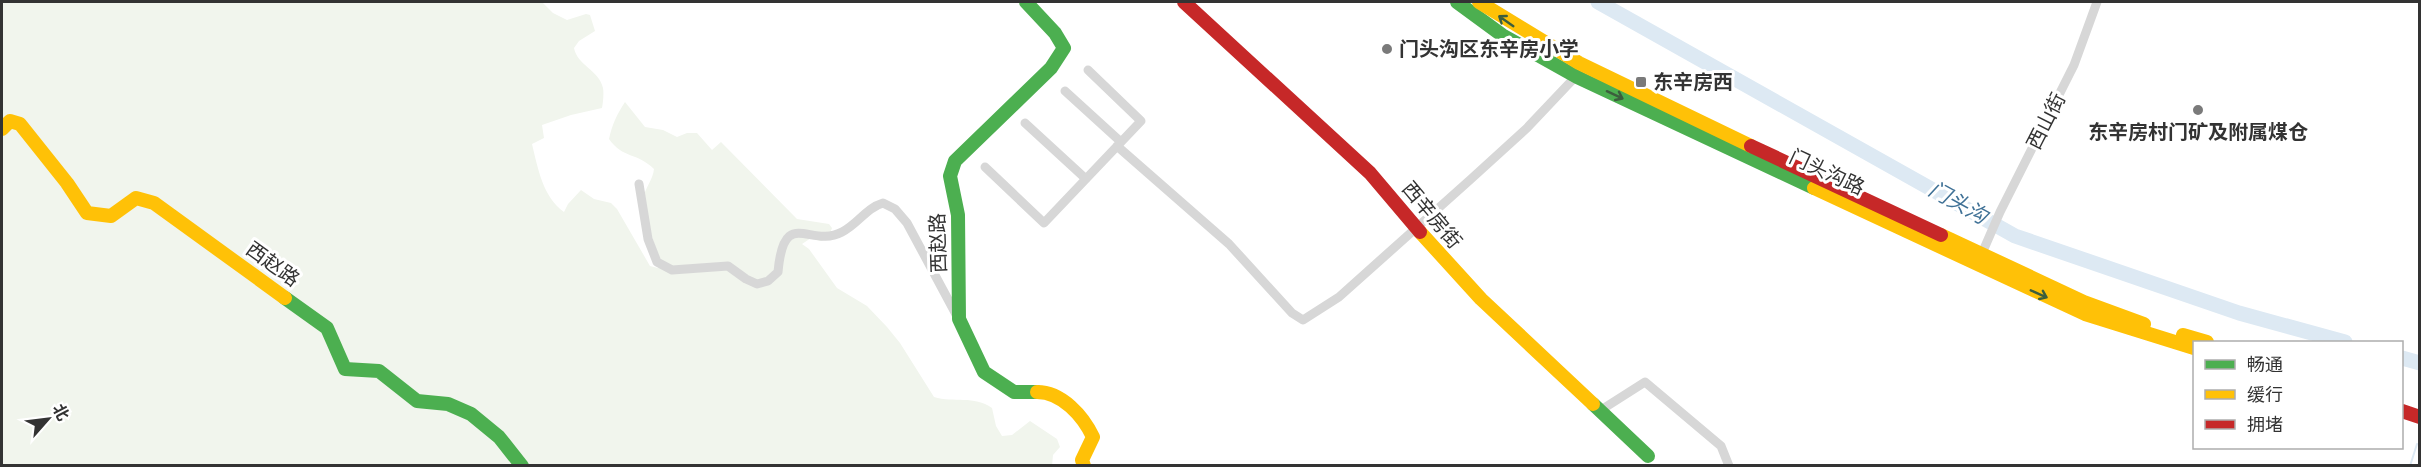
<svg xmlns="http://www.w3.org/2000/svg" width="2421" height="467" font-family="Cabin,'Noto Sans SC',sans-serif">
  <rect width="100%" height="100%" fill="#fff"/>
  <path fill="#f1f5ed" d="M2 2H542L553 13 567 20 586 14 590 15 595 31 579 41 574 48C577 65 599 70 603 88 604 94 603 102 602 108L571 115 542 125 544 138 532 144C538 169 543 197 564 212L568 204 581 190 594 199 611 203 617 209 650 266 658 268 660 264C658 246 641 217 643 200 644 189 653 180 654 169 637 152 623 159 609 139 612 125 617 114 625 102L645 127 663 130 677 137 687 133H697L712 150 721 142 797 219 829 224 832 228 828 239 820 241 811 238 802 244 809 249 837 288 867 306 887 327 900 343 934 397C954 403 974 395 992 408L996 426 1002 436 1012 435 1030 421 1057 439 1060 447 1053 455 1052 466 2 465Z"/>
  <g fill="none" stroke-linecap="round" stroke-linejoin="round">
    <path stroke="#dde9f3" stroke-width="2" d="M2410 466 2417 444"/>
    <path stroke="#dde9f3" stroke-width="15" d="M1598 2 2015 236 2239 313 2345 342
      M2402 358 2420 363"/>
    <path stroke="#d7d7d7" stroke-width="9" d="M1065 91 1121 142
      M1025 123 1086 179
      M1117 146 1229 244 1292 313 1303 320 1339 297 1471 179 1527 128 1579 73
      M985 167 1044 223 1141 121 1088 70
      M639 184 648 239 657 262 672 270 728 266 746 279 757 284 768 281 778 272C784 205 810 249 842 232 858 224 866 208 883 203L895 209 907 223 958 318
      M1980 258 2000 212 2074 65 2097 2
      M1601 410 1645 382 1721 446 1729 466"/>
    <path stroke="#4caf50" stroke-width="14" d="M1026 2 1055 33 1064 48 1051 68 955 161 950 176 958 215 959 319 984 372 1014 392H1037
      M1457 2 1502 35 1577 77 1814 188
      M285 298 327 328 345 369 379 371 417 401 448 404 471 414 499 437 522 466
      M1593 404 1648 456"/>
    <path stroke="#ffc107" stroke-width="14" d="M1479 2 1579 63 1751 146
      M2 129 10 121 20 124 67 183 87 213 111 216 136 198 154 203 285 298
      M1814 188 2085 314 2194 348
      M1420 232 1481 299 1593 404
      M1941 235 2084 302 2144 324
      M2183 335 2207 342
      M1037 392C1062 392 1083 416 1093 437L1082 460 1084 466"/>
    <path stroke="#c62828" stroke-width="14" d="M1184 2 1370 173 1420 232
      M1751 146 1941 235
      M2402 411 2420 417"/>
  </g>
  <defs><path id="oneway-shaft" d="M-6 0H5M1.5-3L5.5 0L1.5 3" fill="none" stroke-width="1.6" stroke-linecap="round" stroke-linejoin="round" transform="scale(1.5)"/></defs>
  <g stroke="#3c5e3d">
    <use href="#oneway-shaft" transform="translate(1506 21) rotate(-145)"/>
    <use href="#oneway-shaft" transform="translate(1615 95) rotate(25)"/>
    <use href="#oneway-shaft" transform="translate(2039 294) rotate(24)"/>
  </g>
  <g fill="#7a7a7a" stroke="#fff" stroke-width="2">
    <circle cx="1387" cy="49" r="6"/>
    <rect x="1635" y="76" width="12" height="12" rx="3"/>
    <circle cx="2198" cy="110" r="6"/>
  </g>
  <g text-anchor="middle" stroke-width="6" stroke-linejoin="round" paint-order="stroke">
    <g font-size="20" font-weight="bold" fill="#333" stroke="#fff" text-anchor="start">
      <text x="1399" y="56">门头沟区东辛房小学</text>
      <text x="1653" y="89">东辛房西</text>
      <text x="2198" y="139" text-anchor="middle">东辛房村门矿及附属煤仓</text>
    </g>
    <g font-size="20" fill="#333" stroke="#fff">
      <text transform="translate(2046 121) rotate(-63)" y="7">西山街</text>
      <text transform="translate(1827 172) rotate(25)" y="7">门头沟路</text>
      <text transform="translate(1432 215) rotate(50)" y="7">西辛房街</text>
      <text transform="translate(938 243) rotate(-92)" y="7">西赵路</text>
      <text transform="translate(273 264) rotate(36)" y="7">西赵路</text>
    </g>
    <g font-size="21" font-style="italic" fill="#3f7196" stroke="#fff">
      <text transform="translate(1958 203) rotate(29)" y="7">门头沟</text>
    </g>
  </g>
  <rect width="2421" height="467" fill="none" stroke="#333333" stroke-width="6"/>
  <rect x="2193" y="341" width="210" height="108" fill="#ffffff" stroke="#adadad" stroke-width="1.5"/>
  <rect x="2205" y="360" width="30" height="9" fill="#4caf50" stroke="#adadad" stroke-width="1.5"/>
  <text x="2247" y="371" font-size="18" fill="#333333">畅通</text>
  <rect x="2205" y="390" width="30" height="9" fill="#ffc107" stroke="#adadad" stroke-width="1.5"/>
  <text x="2247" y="401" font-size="18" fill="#333333">缓行</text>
  <rect x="2205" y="420" width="30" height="9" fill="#c62828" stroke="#adadad" stroke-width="1.5"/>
  <text x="2247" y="431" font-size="18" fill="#333333">拥堵</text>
  <g transform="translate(48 419) rotate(62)" stroke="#ffffff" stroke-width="4.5" paint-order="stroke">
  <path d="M0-4.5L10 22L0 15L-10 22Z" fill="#333333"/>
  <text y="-9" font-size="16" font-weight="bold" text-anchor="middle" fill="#333333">北</text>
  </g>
</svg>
